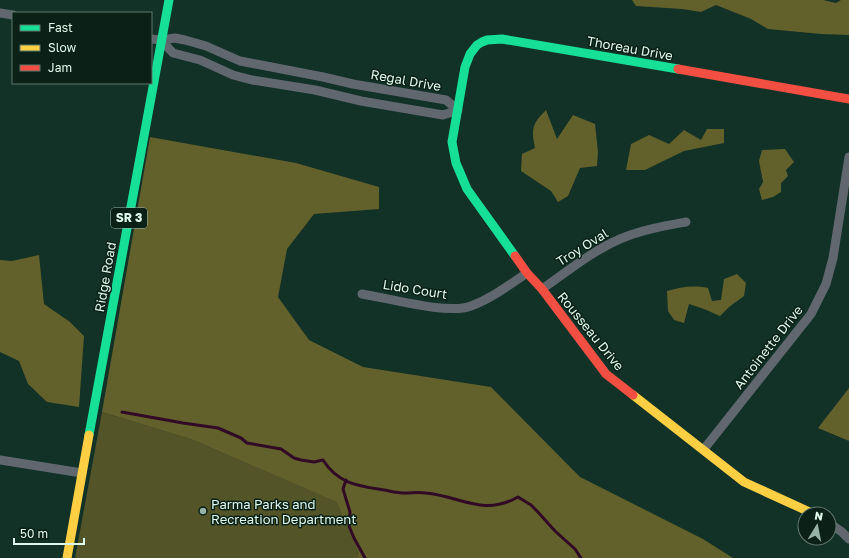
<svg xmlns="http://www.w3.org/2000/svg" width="849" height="558" font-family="'Golos Text',sans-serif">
  <rect width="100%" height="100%" fill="#123127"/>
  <path fill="#535428" d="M102 412 193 440 338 502 358 552 357 558H75Z"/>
  <path fill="#62612b" d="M632 0H823L836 3 841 0H849V35L821 34 768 29 751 19 716 5 701 12 682 9 636 6Z
    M546 110 557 139 573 115 595 124 598 152 597 166 580 168 568 196 558 202 551 191 521 171 522 154 535 148C531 129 532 124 546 110Z
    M707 129H724V143L684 151 645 170H626L631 144 649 135 669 144 684 130 701 140Z
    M150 137 296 163 379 187V209L314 214 287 249 278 297 309 340 363 367 491 387 580 477 703 539 733 558H357L358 552 337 502 193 440 102 412Z
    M785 149 794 162 786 170 788 176 781 183V192L773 197 762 200 759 189 763 182 759 161 762 150Z
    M39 255 44 304 70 322 84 336 79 407 47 402 28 384 19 361 0 352V260L12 261Z
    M737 274 746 283 744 296 729 307 720 316 704 309 689 304 684 323 674 320 668 311 667 291C681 287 693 285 708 288L712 301 721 300 724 279Z
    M849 388V441L818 428Z"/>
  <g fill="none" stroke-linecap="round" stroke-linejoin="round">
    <path stroke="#310a26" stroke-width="3" d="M122 412 183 423 218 428 241 438 247 443 281 449 294 458 301 460 314 462 323 460C338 484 359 486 384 490 390 491 398 493 405 493 412 493 419 492 426 493 460 496 483 517 518 497L531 505 537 511 555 531 575 549 581 558
      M346 480 343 489 350 512 349 526 354 538 365 558"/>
    <path stroke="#60686d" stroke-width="9" d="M0 13 13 15
      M151 39 161 40 175 38 185 40 206 46 240 61 323 77 353 84 446 100 458 110
      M161 40 173 53 200 60 233 75 252 80 315 90 361 101 443 115 458 110
      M542 289C567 272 592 251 620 239 641 230 664 226 686 222
      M362 294C388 298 448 315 471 306 492 298 509 285 527 273
      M704 449 811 314 826 284 833 258 849 157
      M0 460 82 473
      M829 523 842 532 849 539"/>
    <path stroke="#16e098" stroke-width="9" d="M515 256 467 189 456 163 452 142 465 67 470 54 477 45 482 42 487 40 502 39 678 69
      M89 435 169 0"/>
    <path stroke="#ffcf43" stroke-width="9" d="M633 395 744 482 814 514
      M67 558 89 435"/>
    <path stroke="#f24e42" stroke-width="9" d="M678 69 849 99
      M515 256 527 273 542 289 606 374 633 395"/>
  </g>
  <circle fill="#97b2a6" stroke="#0b2118" stroke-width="1.5" cx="203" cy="511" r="4"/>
  <g text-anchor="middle" stroke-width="3" stroke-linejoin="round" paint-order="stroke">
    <rect fill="#0b2118" stroke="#9fb8ac" stroke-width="1" x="111" y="208" width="36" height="20" rx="3"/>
    <g font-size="12" font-weight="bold" fill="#def8eb">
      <text x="129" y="222">SR 3</text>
    </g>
    <g font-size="13" fill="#def8eb" stroke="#0b2118">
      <text transform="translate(630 48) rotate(10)" y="5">Thoreau Drive</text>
      <text transform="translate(406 80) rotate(10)" y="5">Regal Drive</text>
      <text transform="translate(582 247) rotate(-32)" y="5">Troy Oval</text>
      <text transform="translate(105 277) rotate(-80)" y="5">Ridge Road</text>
      <text transform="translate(415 289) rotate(9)" y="5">Lido Court</text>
      <text transform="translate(591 331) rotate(51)" y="5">Rousseau Drive</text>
      <text transform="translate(768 347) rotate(-52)" y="5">Antoinette Drive</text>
    </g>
    <g font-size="13" fill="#def8eb" stroke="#0b2118" text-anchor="start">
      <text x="211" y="509">Parma Parks and<tspan x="211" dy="15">Recreation Department</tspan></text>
    </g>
  </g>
  <rect x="12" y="12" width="140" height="72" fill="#0b2118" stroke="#5f776c"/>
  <rect x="20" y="25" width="20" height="6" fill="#16e098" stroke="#5f776c"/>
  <text x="48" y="32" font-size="12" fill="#def8eb">Fast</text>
  <rect x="20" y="45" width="20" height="6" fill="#ffcf43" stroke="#5f776c"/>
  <text x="48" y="52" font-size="12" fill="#def8eb">Slow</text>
  <rect x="20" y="65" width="20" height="6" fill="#f24e42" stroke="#5f776c"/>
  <text x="48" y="72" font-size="12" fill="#def8eb">Jam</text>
  <g transform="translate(817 526) rotate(10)"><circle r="19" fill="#0b2118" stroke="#5f776c"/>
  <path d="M0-3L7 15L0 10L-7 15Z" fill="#97b2a6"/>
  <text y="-6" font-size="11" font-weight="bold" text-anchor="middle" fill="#def8eb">N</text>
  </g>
  <path d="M14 538v6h70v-6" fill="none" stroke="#def8eb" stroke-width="2"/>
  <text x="20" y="538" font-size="12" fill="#def8eb" stroke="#0b2118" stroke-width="3" paint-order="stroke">50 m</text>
</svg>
